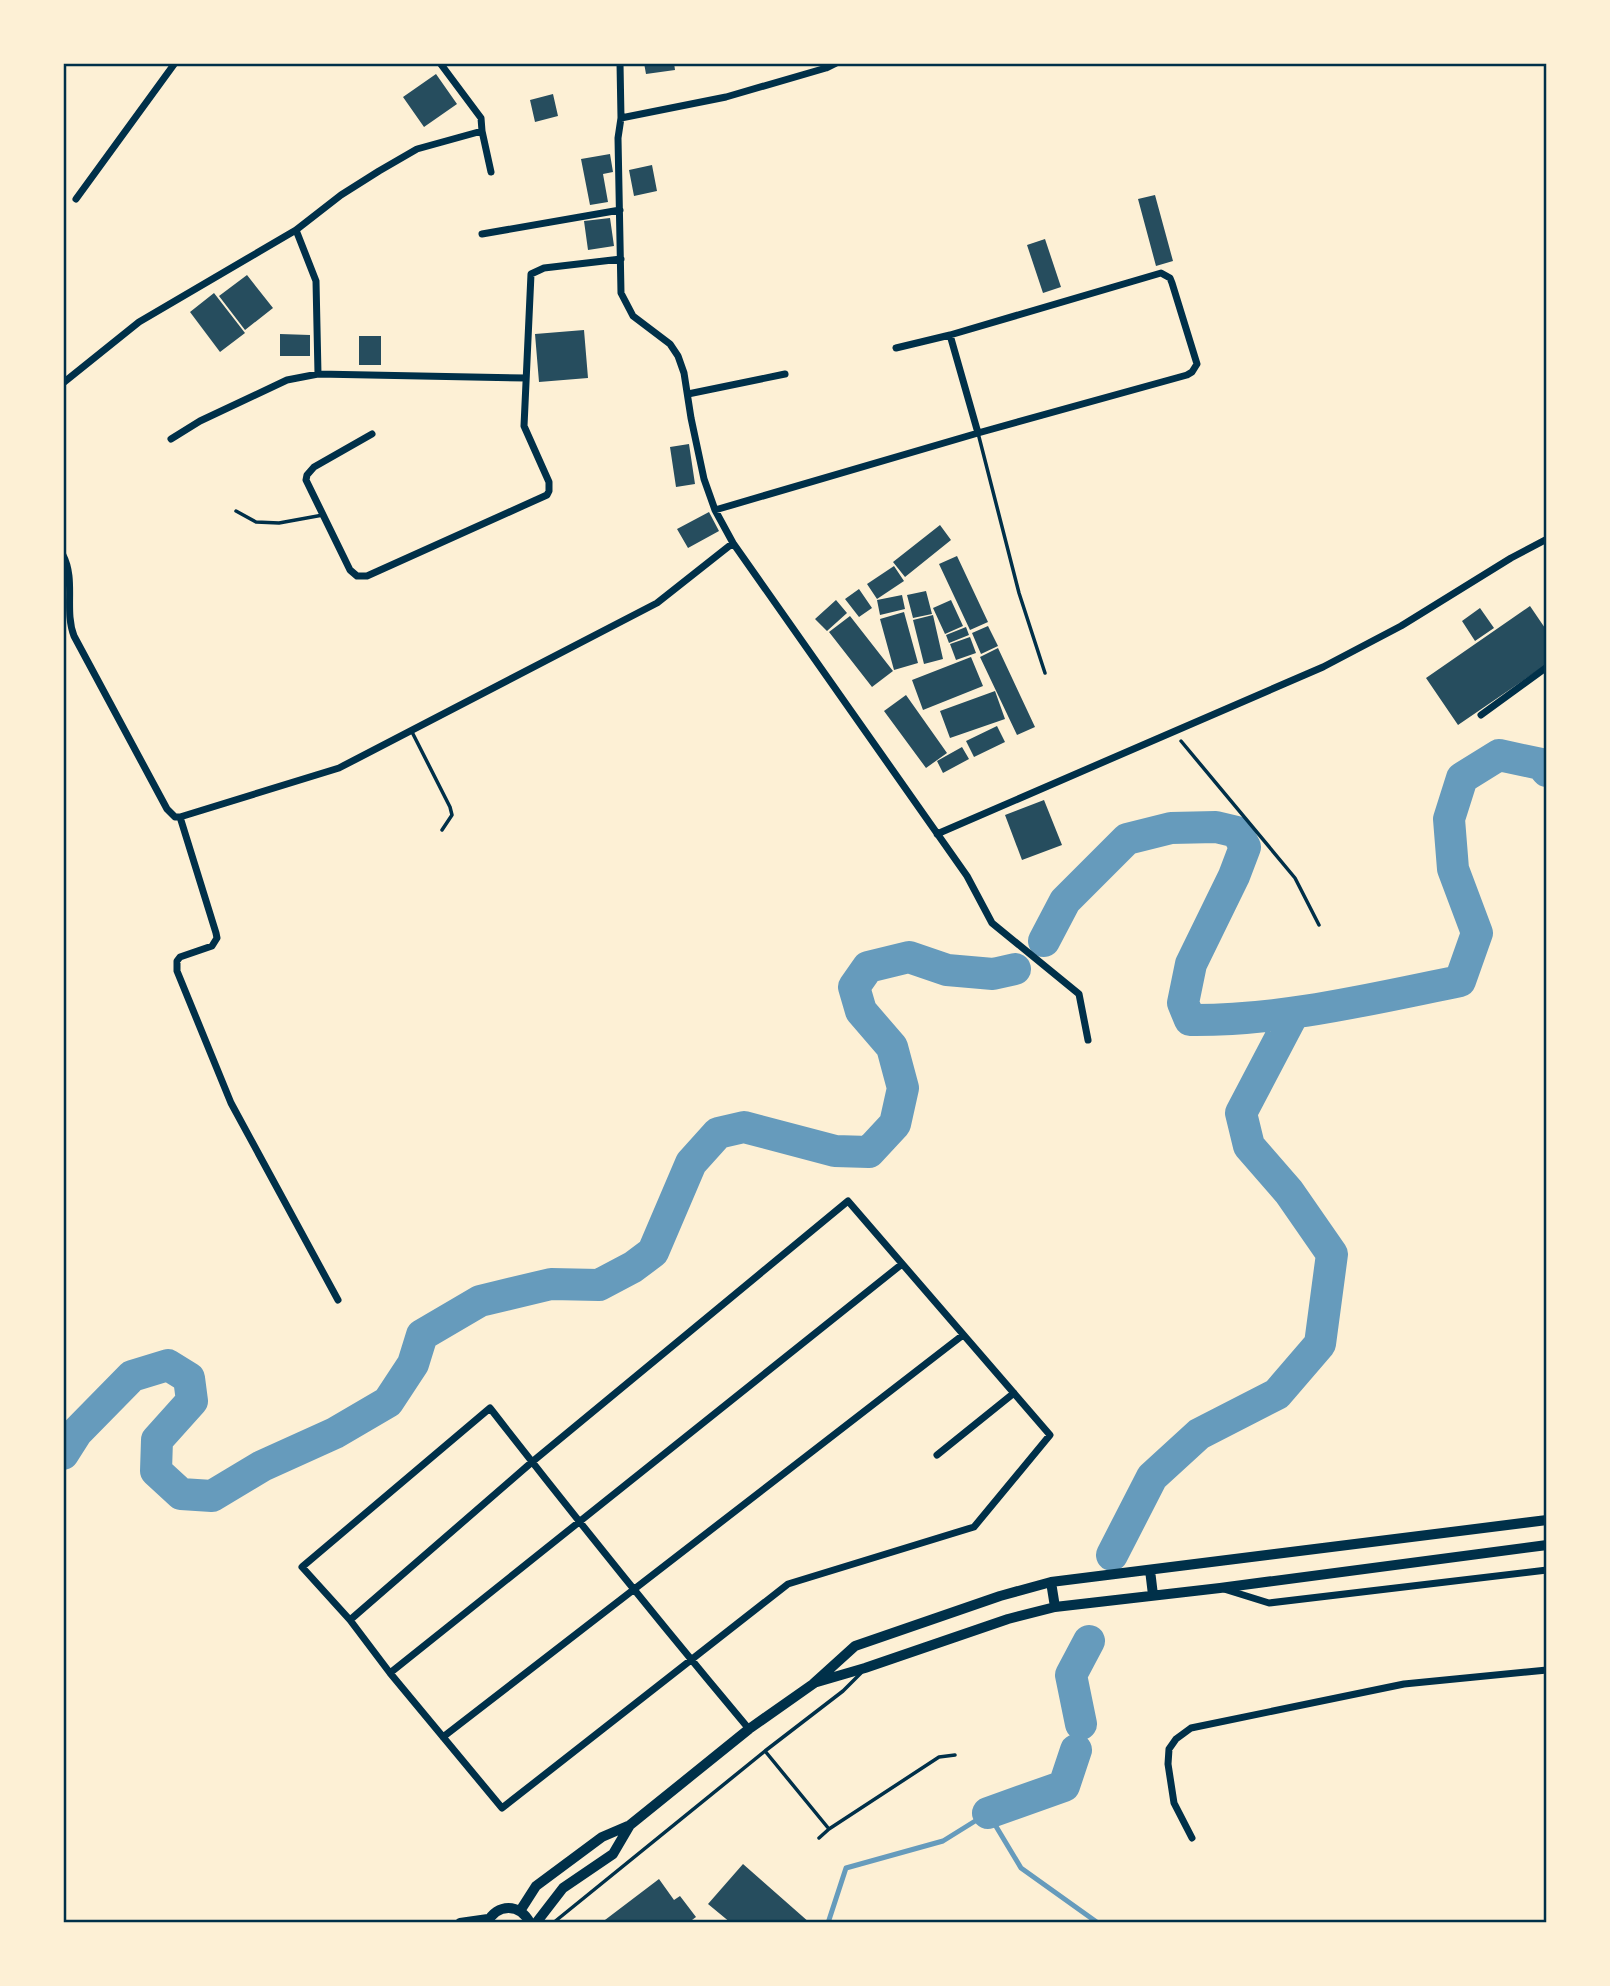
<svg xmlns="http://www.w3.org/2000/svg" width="1610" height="1986" font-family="Lato,sans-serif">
  <rect width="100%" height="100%" fill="#fdf0d5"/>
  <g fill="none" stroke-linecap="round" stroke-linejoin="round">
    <path stroke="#669bbc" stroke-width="5" d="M828 1923 846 1868 943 1841 988 1813 1021 1868 1098 1923"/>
    <path stroke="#669bbc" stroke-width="32" d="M1044 941 1065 901 1127 839 1171 828 1216 827 1237 832 1245 847 1234 876 1191 964 1183 1003 1190 1020C1281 1021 1371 999 1460 981L1477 933 1453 869 1449 819 1462 778 1499 755 1541 764 1547 771
      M63 1454 77 1432 132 1376 168 1365 189 1378 192 1401 157 1440 156 1471 181 1494 212 1496 262 1466 335 1433 388 1402 413 1364 422 1335 480 1301 551 1284 599 1285 633 1267 653 1252 691 1163 718 1133 744 1127 835 1151 869 1152 895 1124 903 1088 892 1047 861 1011 854 987 868 967 909 957 947 970 993 974 1015 969
      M1112 1555 1152 1477 1199 1434 1277 1394 1320 1344 1332 1254 1289 1192 1249 1146 1241 1113 1293 1014
      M1081 1724 1071 1675 1089 1641
      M988 1813 1064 1786 1076 1750"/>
  </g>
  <path fill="#264d5e" d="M644 63H674L675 70 646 74Z
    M436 74 457 104 424 127 403 97Z
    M553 94 558 116 535 122 530 100Z
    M610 154 613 172 603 174 608 202 590 205 581 159Z
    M652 165 657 191 634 196 629 170Z
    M1155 195 1173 261 1156 266 1138 199Z
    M610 218 614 246 588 250 584 221Z
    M1045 239 1061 287 1043 293 1027 245Z
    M247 275 273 308 245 330 219 296Z
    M214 293 245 333 220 352 190 312Z
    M584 330 588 378 539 382 535 334Z
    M280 334 310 335V356H280Z
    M359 336H381V365H359Z
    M689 444 695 484 676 487 670 447Z
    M709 512 719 531 688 548 677 529Z
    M940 525 951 540 905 577 893 562Z
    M957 556 988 622 970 630 939 564Z
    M894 566 904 581 877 599 867 584Z
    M859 589 872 608 859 617 845 599Z
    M926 591 932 614 913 618 907 595Z
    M902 595 905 609 880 615 877 600Z
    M836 600 847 613 827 631 815 619Z
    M951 600 963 626 945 634 933 608Z
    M1530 606 1547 631V664L1458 725 1426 678Z
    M1480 608 1494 628 1475 641 1462 621Z
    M904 612 918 663 894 670 880 619Z
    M933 615 943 659 924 664 913 620Z
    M850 616 893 671 872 687 829 632Z
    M988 626 998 646 981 654 972 633Z
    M966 627 969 635 949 643 946 635Z
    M970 637 976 653 956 660 950 644Z
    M998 648 1035 727 1017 735 980 657Z
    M971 657 983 686 923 710 912 680Z
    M995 691 1005 719 950 738 940 711Z
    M906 695 947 753 926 768 884 711Z
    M997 726 1005 742 974 757 966 741Z
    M962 747 969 759 943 773 937 761Z
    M1044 800 1062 845 1022 860 1005 815Z
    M743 1864 810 1923H731L708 1904Z
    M659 1879 674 1900 680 1896 696 1917 688 1923H601Z"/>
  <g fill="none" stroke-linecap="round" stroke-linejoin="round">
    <path stroke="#003049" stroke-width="3.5" d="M1181 741 1295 878 1319 925"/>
    <path stroke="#003049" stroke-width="3.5" d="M978 433 1019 593 1045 673
      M236 511 256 522 279 523 323 515
      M412 732 450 807 452 815 442 830
      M765 1751 829 1829
      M819 1838 829 1829 939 1757 955 1755
      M553 1923 765 1751 843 1691 861 1673"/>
    <path stroke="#003049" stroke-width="7" d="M620 63 621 118 618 138 621 293 633 316 670 344 678 356 684 373 691 418 704 479 715 510 733 543 967 876 992 923 1079 994 1088 1040
      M621 118 726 97 826 68 836 63
      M482 131 491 172
      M76 199 175 63
      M296 230 316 281 318 374
      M482 234 620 210
      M896 348 950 335 978 433
      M63 383 139 322 296 230 341 195 379 171 417 149 482 131 481 118 440 63
      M688 394 785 374
      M372 434 314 467 307 475 306 480 350 570 357 576H367L547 495 549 491V482L524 426 531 274 544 268 621 259
      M171 439 200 421 287 380 318 374 526 378
      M715 510 978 433 1187 375 1192 372 1197 364 1172 283 1170 278 1161 273 950 335
      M63 555C76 580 64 610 74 636L167 809 175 817H180L216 933 217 938 212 946 180 957 177 961V971L231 1103 338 1300
      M1481 715 1547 667
      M180 817 339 768 657 603 733 543
      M937 834 1323 667 1401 626 1511 558 1547 539
      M937 1455 1014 1393
      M1224 1589 1269 1603 1547 1570
      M350 1620 532 1462 848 1201 1050 1435 974 1527 788 1584 502 1808 390 1673 350 1620 302 1567 490 1408C574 1516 661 1624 749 1729
      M390 1673 902 1264
      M443 1737 963 1335
      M1192 1838 1174 1803 1168 1764 1169 1749 1176 1739 1191 1728 1404 1684 1547 1670"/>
    <path stroke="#003049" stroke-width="10" d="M1150 1570 1153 1595
      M1051 1582 1055 1607
      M817 1682 865 1668 1008 1619 1055 1607 1220 1588 1547 1545
      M520 1911 536 1886 602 1837 630 1825 749 1729 813 1684 855 1646 1000 1596 1051 1582 1547 1520
      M460 1923 488 1919
      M487 1923C497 1903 520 1903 530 1923
      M536 1923 563 1888 613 1854 630 1825"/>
  </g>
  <rect width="1610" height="1986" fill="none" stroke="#fdf0d5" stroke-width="130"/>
  <rect x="65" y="65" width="1480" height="1856" fill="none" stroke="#003049" stroke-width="2.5"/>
</svg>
